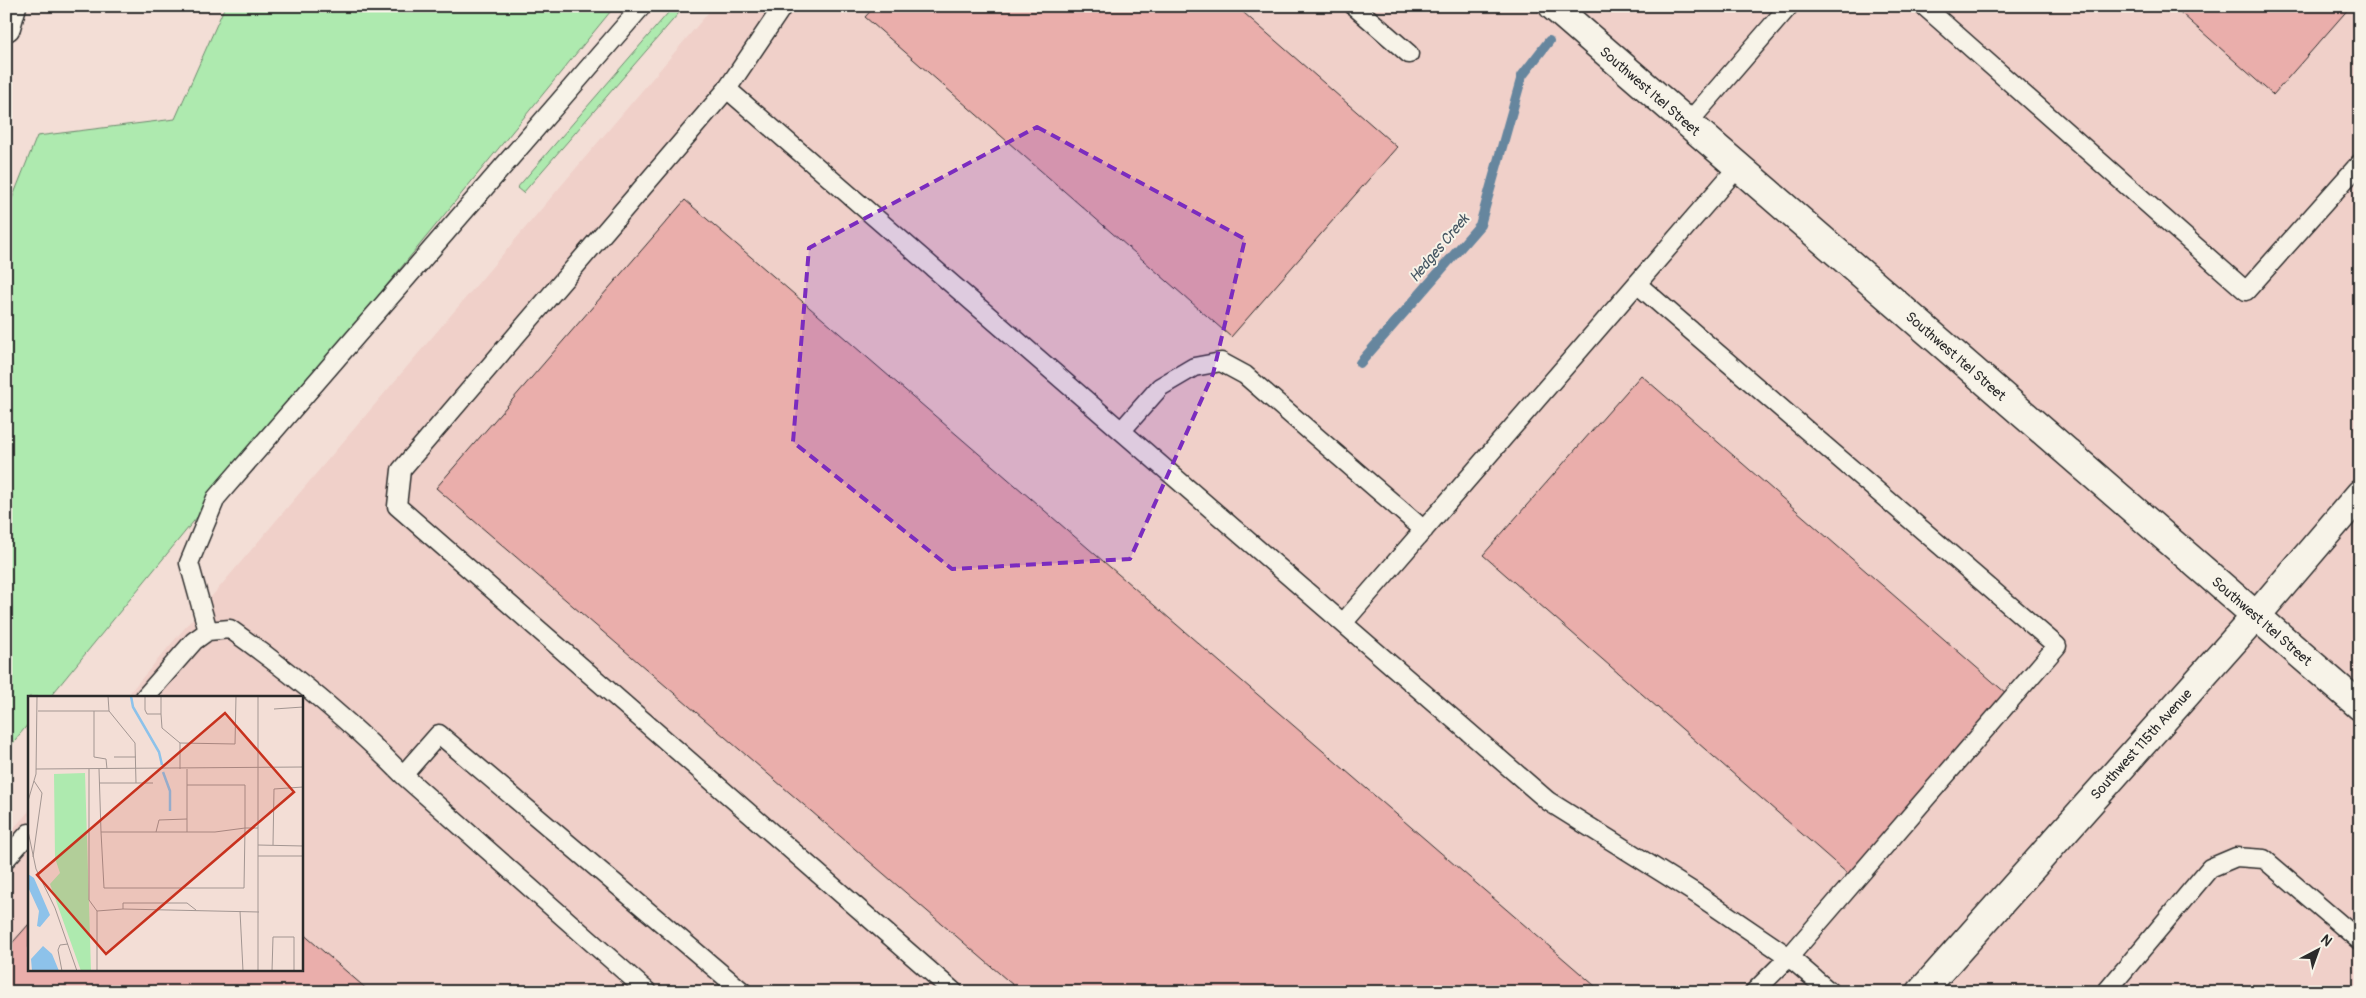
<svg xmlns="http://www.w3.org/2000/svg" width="2366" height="998" font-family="Pangolin,sans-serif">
  <rect width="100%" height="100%" fill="#f3ded6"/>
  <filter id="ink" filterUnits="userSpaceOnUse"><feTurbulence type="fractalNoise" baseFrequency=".02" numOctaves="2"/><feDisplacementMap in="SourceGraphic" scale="10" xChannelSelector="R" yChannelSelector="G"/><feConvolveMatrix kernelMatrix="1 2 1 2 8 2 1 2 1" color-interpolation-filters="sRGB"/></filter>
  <g filter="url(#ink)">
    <path fill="#f0d0c9" d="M714 6H2360V992H6V837L29 811V969H301V697H126Z"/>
    <path fill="#aeeaaf" stroke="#6c8a6d" d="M225 6H615L50 697H29V723L6 751V214L37 136 175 119Z
      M674 6H685L523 193 517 188Z"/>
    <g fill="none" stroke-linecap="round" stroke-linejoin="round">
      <path stroke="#66869e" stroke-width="10" d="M1360 363 1480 225 1522 76 1549 41"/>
    </g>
    <path fill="#eaaeab" stroke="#2b2b2b" d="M875 6H1236L1397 147 1231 337 865 17Z
      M2173 6H2351L2273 95Z
      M685 200 1602 992H1021L436 488Z
      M1641 375 2007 694 1849 875 1483 555Z
      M29 924V969H301V932L370 992H6V950Z"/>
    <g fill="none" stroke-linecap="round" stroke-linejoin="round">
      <defs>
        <path id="lane" d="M783 6 727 89 1548 801 1695 893 1789 957 2057 646 1637 284
          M1354 6 1409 54
          M1924 6 2246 291 2360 163
          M727 89 401 470 397 506 954 992
          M1688 123 1789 6
          M1122 430 1160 387 1194 367 1221 362 1245 375 1424 530
          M1343 623 1738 167
          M208 631 189 563 216 498 642 6
          M145 697 194 641 208 631 230 629C292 673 350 721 403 775L439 734 743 992
          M403 775 648 992
          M6 859 29 833
          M1754 992 1789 957 1830 992
          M2106 992 2210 868 2236 857 2264 859 2360 941"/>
        <path id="street" d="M1553 6 2360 706
          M6 27 12 6"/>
        <path id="secondary" d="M1921 992 2256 616 2360 494"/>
      </defs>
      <use href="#lane" stroke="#2b2b2b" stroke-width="21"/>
      <use href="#street" stroke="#2b2b2b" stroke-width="31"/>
      <use href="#secondary" stroke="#2b2b2b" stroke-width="31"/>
      <use href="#lane" stroke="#f7f3e8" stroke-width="18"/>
      <use href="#street" stroke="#f7f3e8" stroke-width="28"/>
      <use href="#secondary" stroke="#f7f3e8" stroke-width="28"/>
    </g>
  </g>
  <path fill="#7b2cbf" fill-opacity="0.2" stroke="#7b2cbf" stroke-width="4" stroke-dasharray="10 6" stroke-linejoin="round" d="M1037 127 1245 239 1213 374 1130 559 952 569 793 442 809 248Z"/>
  <g text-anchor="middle" stroke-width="4" stroke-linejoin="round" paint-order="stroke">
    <g font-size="14" fill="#2b2b2b" stroke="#f7f3e8">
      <text transform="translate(1650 91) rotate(41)" y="5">Southwest Itel Street</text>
      <text transform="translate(1956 356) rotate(41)" y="5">Southwest Itel Street</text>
      <text transform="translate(2262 621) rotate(41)" y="5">Southwest Itel Street</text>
      <text transform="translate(2141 744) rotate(-48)" y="5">Southwest 115th Avenue</text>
    </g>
    <g font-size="15" font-style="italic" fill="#485864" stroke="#f7f3e8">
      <text transform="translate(1439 248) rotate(-50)" y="5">Hedges Creek</text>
    </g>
  </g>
  <g transform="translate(28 696)">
    <rect width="275" height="275" fill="#f3ded6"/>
    <path d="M57 77 63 275H53L22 188 32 177 27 162 26 78Z" fill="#aeeaaf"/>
    <path d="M0 178 6 182 22 219 12 231 9 230 11 215 0 191ZM15 250 24 258 31 275H4L3 263Z" fill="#8dc2ea"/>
    <path fill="none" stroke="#8dc2ea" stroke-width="2.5" d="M103 0 105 11 131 56 134 69M135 76 142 95V115"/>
    <path fill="none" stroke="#a39692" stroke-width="1" d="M80 0 81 15M117 0V14L119 18H133L134 32 152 47 207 48 208 0M230 0V275M246 13 275 11M10 15H81L107 47 108 87M66 15V61L78 63 79 73M133 18V0M152 47V73M86 61H108M8 73 275 71M61 73V204L69 215M71 73 73 136H187L217 132V89H159M159 73V136M71 87H125M0 105 8 78 9 0M0 135 8 173 27 212 49 275M73 136 76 192H216L217 132H230M128 136 131 124 159 123M230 149 275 150M245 149 246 93 275 91M230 160H275M5 161 14 97 6 85M95 213 231 216M69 215 95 213V207H159L168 214M212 215 215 275M34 275 30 254 32 249 40 248M69 275V215M244 275 245 241H266V275"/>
    <path fill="#c8321e" fill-opacity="0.15" stroke="#c8321e" stroke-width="2.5" d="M197 17 266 96 78 258 9 179Z"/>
    <rect width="275" height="275" fill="none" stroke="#2b2b2b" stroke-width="2.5"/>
  </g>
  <rect width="2366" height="998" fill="none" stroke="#f7f3e8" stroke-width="25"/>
  <rect x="12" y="12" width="2341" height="973" fill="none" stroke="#2b2b2b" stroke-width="2" filter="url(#ink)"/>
  <g transform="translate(2318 950) rotate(41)" stroke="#f7f3e8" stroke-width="4" paint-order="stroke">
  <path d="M0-4L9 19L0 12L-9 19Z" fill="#2b2b2b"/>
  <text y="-8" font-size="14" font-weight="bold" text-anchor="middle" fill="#2b2b2b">N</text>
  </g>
</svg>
